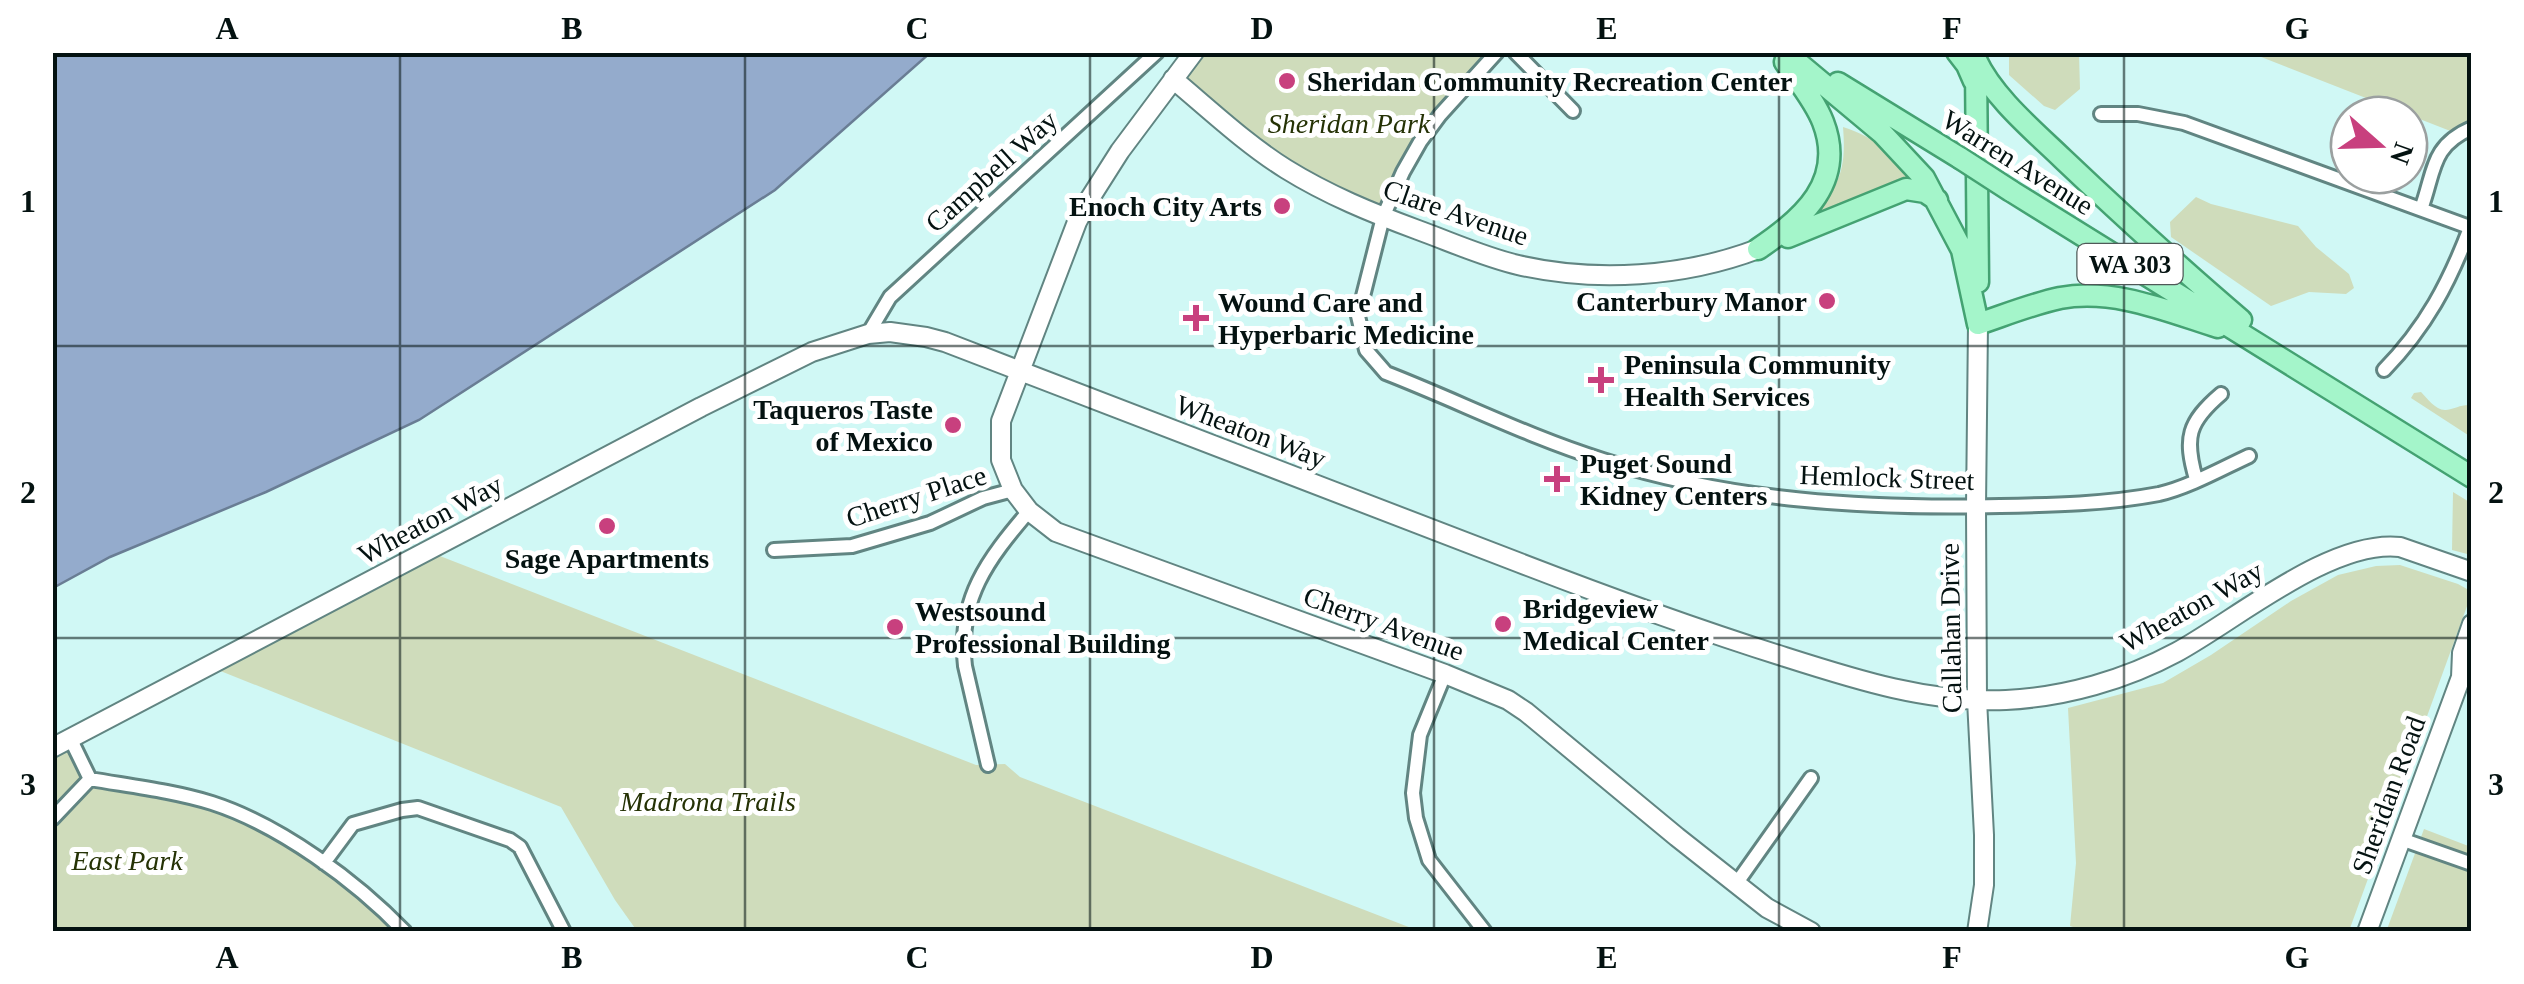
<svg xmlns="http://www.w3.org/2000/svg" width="2524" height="984" font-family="Georgia,serif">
  <rect width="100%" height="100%" fill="#d0f8f5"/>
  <path fill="#cfdcbb" d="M1194 53H1497L1440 115 1383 217 1335 197 1173 79Z
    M2009 53H2079L2080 89 2055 110 2044 106 2009 75Z
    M2251 53H2471V128L2458 134Z
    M1843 127C1876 138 1892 152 1911 181L1809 223C1837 186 1847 175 1843 127Z
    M2196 197 2211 204 2298 226 2316 247 2349 274 2354 288 2346 294 2309 292 2271 306 2171 237 2170 222Z
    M2421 392C2427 398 2436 411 2446 410 2455 409 2459 405 2469 405L2471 408V437L2411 398 2414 393Z
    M2453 492 2471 503V555L2452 550Z
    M427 551 976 765 1005 764 1020 777 1419 931H637L615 900 561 807 208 666Z
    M2400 565 2458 584 2467 589 2470 598 2349 931 2088 932 2070 926 2076 863 2068 708 2163 683 2211 655 2291 601 2338 575 2376 566Z
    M70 738 90 779 188 797 301 848 405 932H53V748Z
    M2424 829 2471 847V931L2386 932Z"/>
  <path fill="#94abcc" stroke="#697d94" stroke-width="2.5" d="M53 52H930V53L775 190 419 420 266 492 110 557 53 588Z"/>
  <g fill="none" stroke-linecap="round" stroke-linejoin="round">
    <defs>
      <path id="street" d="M1497 52 1440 115 1420 142 1403 172 1383 217 1358 316 1366 350 1386 373C1458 401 1529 437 1603 460 1732 501 1866 509 2000 506 2054 505 2106 504 2159 494 2189 487 2221 469 2249 456
        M1515 52 1573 111
        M2101 114H2138L2184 123 2472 228
        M2421 209C2435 172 2430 146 2472 128
        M868 334 890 297 1157 52
        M2384 370C2426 327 2449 283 2470 228
        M2196 479C2184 438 2188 422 2221 394
        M774 550 852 546 930 523 983 498 1013 490
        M1445 674 1420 735 1413 793 1416 818 1429 860 1485 932
        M70 738 90 779C130 786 173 791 212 803 280 825 356 881 405 932
        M988 765 965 666C957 599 988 559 1029 511
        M52 819 90 779
        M2401 839 2472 864
        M324 863 353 824 402 810 418 808 510 840 520 847 564 932
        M1736 884 1811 778"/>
      <path id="secondary" d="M1194 52 1120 151 1087 203 1077 222 1001 421V460L1013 490 1029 511 1056 532 1445 674 1508 700 1526 712 1677 837 1767 908 1811 932
        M1173 79C1210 110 1246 144 1286 169 1328 195 1372 213 1418 230 1451 242 1484 257 1518 265 1596 283 1684 277 1758 249
        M2461 677 2462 653 2472 624
        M52 748 701 407 812 352 868 334 890 332 926 337 945 342C1137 416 1329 489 1520 563 1608 597 1696 629 1785 657 1857 680 1929 703 2006 700 2065 697 2125 680 2177 652 2236 620 2331 539 2400 547L2472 572
        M1977 932 1984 885V835L1977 700 1976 507 1978 324
        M2367 932 2461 677 2472 663"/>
      <path id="primary" d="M1785 52 1882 133 1924 178 1962 250 1978 324
        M1957 52 1967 65 1974 81
        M1976 60C1993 97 2034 131 2063 159 2121 214 2180 268 2241 320
        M1976 66 1978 282
        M1838 83 1960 158
        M2011 191 2472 477
        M1788 237 1906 189 1925 192 1937 200
        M1758 249C1803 219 1846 181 1823 122 1815 101 1798 81 1785 62
        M1978 324C2005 315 2032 304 2060 298 2114 288 2167 311 2218 327"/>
    </defs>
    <use href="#street" stroke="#618582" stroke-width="18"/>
    <use href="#secondary" stroke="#618582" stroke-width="22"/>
    <use href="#primary" stroke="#44a272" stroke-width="25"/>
    <use href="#street" stroke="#fff" stroke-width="12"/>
    <use href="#secondary" stroke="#fff" stroke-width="18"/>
    <use href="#primary" stroke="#a4f5ca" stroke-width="20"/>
    <defs>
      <path id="primary-bridge" d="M1960 158 2011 191"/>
    </defs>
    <use href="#primary-bridge" stroke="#44a272" stroke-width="25" stroke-linecap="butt"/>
    <use href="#primary-bridge" stroke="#a4f5ca" stroke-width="20"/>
  </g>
  <path fill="none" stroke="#041211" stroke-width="2.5" stroke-opacity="0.55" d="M400 52V932M745 52V932M1090 52V932M1434 52V932M1779 52V932M2124 52V932M52 346H2472M52 638H2472"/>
  <g fill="#c8407e" stroke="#fff" stroke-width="4">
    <circle cx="1287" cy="81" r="10"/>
    <circle cx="1282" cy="206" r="10"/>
    <circle cx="1827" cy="301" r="10"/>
    <path d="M1191 303h10v10h10v10h-10v10h-10v-10h-10v-10h10z"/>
    <path d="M1596 365h10v10h10v10h-10v10h-10v-10h-10v-10h10z"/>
    <circle cx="953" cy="425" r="10"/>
    <path d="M1552 464h10v10h10v10h-10v10h-10v-10h-10v-10h10z"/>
    <circle cx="607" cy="526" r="10"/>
    <circle cx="1503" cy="624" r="10"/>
    <circle cx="895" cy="627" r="10"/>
  </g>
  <g text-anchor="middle" stroke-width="10" stroke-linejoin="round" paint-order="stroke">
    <rect fill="#fff" stroke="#4f5958" stroke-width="2.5" x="2077.5" y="244" width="105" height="40" rx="8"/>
    <g font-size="25" font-weight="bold" fill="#041211">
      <text x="2130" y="273">WA 303</text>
    </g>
    <g font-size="28" font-weight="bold" fill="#041211" stroke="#fff" text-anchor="start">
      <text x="1307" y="91">Sheridan Community Recreation Center</text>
      <text x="1262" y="216" text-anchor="end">Enoch City Arts</text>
      <text x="1807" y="311" text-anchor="end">Canterbury Manor</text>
      <text x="1218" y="312">Wound Care and<tspan x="1218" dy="32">Hyperbaric Medicine</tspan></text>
      <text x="1624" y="374">Peninsula Community<tspan x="1624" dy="32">Health Services</tspan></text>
      <text x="933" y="419" text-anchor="end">Taqueros Taste<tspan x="933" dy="32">of Mexico</tspan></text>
      <text x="1580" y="473">Puget Sound<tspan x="1580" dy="32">Kidney Centers</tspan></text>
      <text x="607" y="568" text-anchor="middle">Sage Apartments</text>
      <text x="1523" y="618">Bridgeview<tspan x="1523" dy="32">Medical Center</tspan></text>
      <text x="915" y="621">Westsound<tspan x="915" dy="32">Professional Building</tspan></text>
    </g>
    <g font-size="28" font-style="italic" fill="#253205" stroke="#fff">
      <text x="1349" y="133">Sheridan Park</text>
      <text x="708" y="811">Madrona Trails</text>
      <text x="127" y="870">East Park</text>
    </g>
    <g font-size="28" fill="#041211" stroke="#fff">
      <text transform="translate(2018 162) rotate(32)" y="10">Warren Avenue</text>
      <text transform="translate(991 171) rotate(-42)" y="10">Campbell Way</text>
      <text transform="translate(1456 212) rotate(19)" y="10">Clare Avenue</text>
      <text transform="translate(1251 431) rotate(21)" y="10">Wheaton Way</text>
      <text transform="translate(1887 477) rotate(2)" y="10">Hemlock Street</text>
      <text transform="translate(916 496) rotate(-18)" y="10">Cherry Place</text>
      <text transform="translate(430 519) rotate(-28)" y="10">Wheaton Way</text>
      <text transform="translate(2191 606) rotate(-29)" y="10">Wheaton Way</text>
      <text transform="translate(1384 623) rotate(20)" y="10">Cherry Avenue</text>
      <text transform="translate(1950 628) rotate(-91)" y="10">Callahan Drive</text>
      <text transform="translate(2388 795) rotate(-70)" y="10">Sheridan Road</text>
    </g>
  </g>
  <rect width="2524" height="984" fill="none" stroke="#ffffff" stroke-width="110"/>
  <g transform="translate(2379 145) rotate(110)"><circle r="48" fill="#ffffff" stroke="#9ba0a0" stroke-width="2.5"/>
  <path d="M0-8L18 38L0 25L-18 38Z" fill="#c8407e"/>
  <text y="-15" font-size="28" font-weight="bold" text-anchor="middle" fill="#041211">N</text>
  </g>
  <rect x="55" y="55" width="2414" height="874" fill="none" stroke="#041211" stroke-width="4"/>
  <g font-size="32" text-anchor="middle" font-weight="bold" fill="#041211">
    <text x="227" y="39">A</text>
    <text x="572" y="39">B</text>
    <text x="917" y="39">C</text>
    <text x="1262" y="39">D</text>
    <text x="1607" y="39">E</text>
    <text x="1952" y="39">F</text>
    <text x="2297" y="39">G</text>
    <text x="28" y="212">1</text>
    <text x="2496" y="212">1</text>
    <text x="28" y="503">2</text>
    <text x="2496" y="503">2</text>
    <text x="28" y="795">3</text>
    <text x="2496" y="795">3</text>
    <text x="227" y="968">A</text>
    <text x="572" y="968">B</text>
    <text x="917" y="968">C</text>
    <text x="1262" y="968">D</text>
    <text x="1607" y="968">E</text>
    <text x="1952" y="968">F</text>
    <text x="2297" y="968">G</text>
  </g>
</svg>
